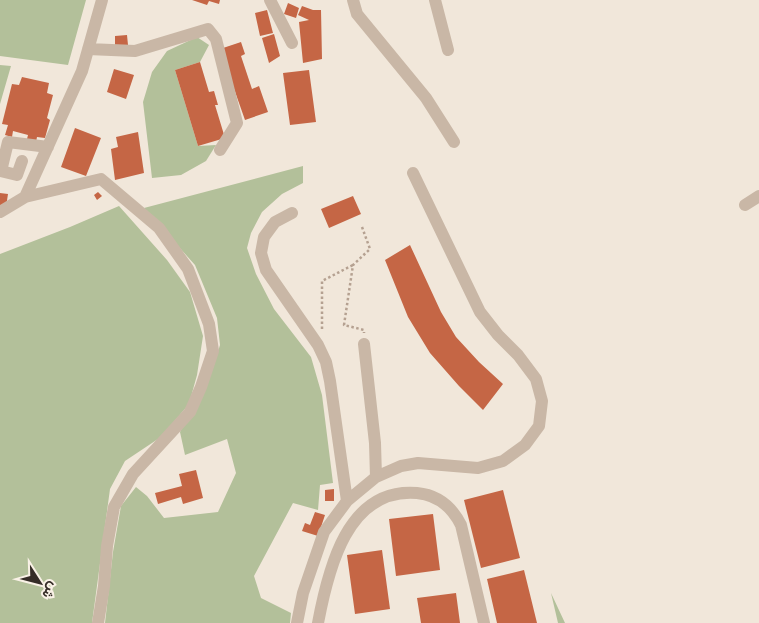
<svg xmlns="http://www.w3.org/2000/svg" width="759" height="623" font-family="Roboto,Vazirmatn,sans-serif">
  <rect width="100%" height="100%" fill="#f1e7da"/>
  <path fill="#b3c09a" d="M0 0H86L68 65 0 56Z
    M197 37 209 45 200 62 175 70 198 146 216 145 206 161 181 175 152 178 143 102 152 72 167 51Z
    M0 65 11 66 0 104Z
    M303 166V183L282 194 262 212 251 233 247 248 256 274 274 309 311 357 322 395 333 483 320 485 318 510 293 503 254 576 261 598 291 613 290 623H105L113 552 121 506 136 487 147 496 164 518 218 512 236 473 227 439 185 455 180 432 213 368 220 345 217 318 195 265 144 208Z
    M119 206 167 260 190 292 203 336 197 375 189 404 161 437 125 461 110 489 92 623H0V254L70 227Z
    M551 593 565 623H558Z"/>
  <path fill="#c56645" d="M192 0H220L219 4 209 1 207 5Z
    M288 3 299 8 296 18 284 14Z
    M302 6 313 10H321L322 59 303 63 299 22 309 20 298 15Z
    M267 10 273 33 260 36 255 13Z
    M274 34 280 56 269 63 262 38Z
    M127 35 128 45 115 46V36Z
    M241 42 245 54 241 56 252 89 259 86 268 112 245 120 220 49Z
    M200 62 209 92 214 91 218 105H215L225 138 198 146 175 70Z
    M114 69 134 75 126 99 107 92Z
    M309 70 316 122 290 125 283 73Z
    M22 77 49 83 47 93 53 95 47 118 50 120 45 138 37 137 36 142 27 139 28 135 13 131 12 137 5 135 8 125 2 124 12 84 19 85Z
    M75 128 101 138 86 176 61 167Z
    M138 132 144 173 115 180 111 149 118 147 116 137Z
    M98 192 102 196 97 200 94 195Z
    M0 193 8 194 6 207 0 206Z
    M353 196 361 214 329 228 321 209Z
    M410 245 441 312 456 337 479 362 503 384 483 410 459 386 430 353 408 317 385 260Z
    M196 470 203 498 183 504 181 497 158 504 155 493 182 486 179 474Z
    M334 489V501H325V490Z
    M503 490 520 558 481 568 464 500Z
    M315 512 325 515 318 536 302 531 305 523 310 525Z
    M433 514 440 570 396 576 389 519Z
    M382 550 390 609 355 614 347 555Z
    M524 570 537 623H497L487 579Z
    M456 593 460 623H421L417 598Z"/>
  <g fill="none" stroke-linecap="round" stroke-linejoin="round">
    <path stroke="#b5a191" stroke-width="2.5" stroke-dasharray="2.5 2.5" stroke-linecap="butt" d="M362 227 370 249 353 265 344 325 364 330V333
      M322 329V281L353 265"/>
    <path stroke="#c9b7a6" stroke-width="12" d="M270 0 292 43
      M353 0 357 14 426 98 454 142
      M435 0 448 50
      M88 49 135 51 208 29 216 39 237 123 220 150
      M22 161 17 175 1 171 8 142 48 147
      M25 197 101 179 159 228 188 269 209 324 213 351 201 387 190 412 133 474 114 507 107 546 104 586 98 623
      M745 205 759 196
      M0 212 25 197 82 71 102 0
      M292 213 275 222 264 237 261 253 266 270 318 345 326 362 330 381 347 501
      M364 344 375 443 376 477
      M297 623 303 593 324 532 347 501 376 477 401 466 418 463 478 468 503 461 525 445 539 426 542 401 536 379 518 355 498 335 480 312 413 173
      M318 623C328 570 347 487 417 493 438 495 452 507 461 525L484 623"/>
  </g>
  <g transform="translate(40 583) rotate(126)" stroke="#f9f1e6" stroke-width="4" paint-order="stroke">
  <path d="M0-4L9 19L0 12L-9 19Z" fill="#352c27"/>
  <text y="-8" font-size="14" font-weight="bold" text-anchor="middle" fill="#352c27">ش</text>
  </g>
</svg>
